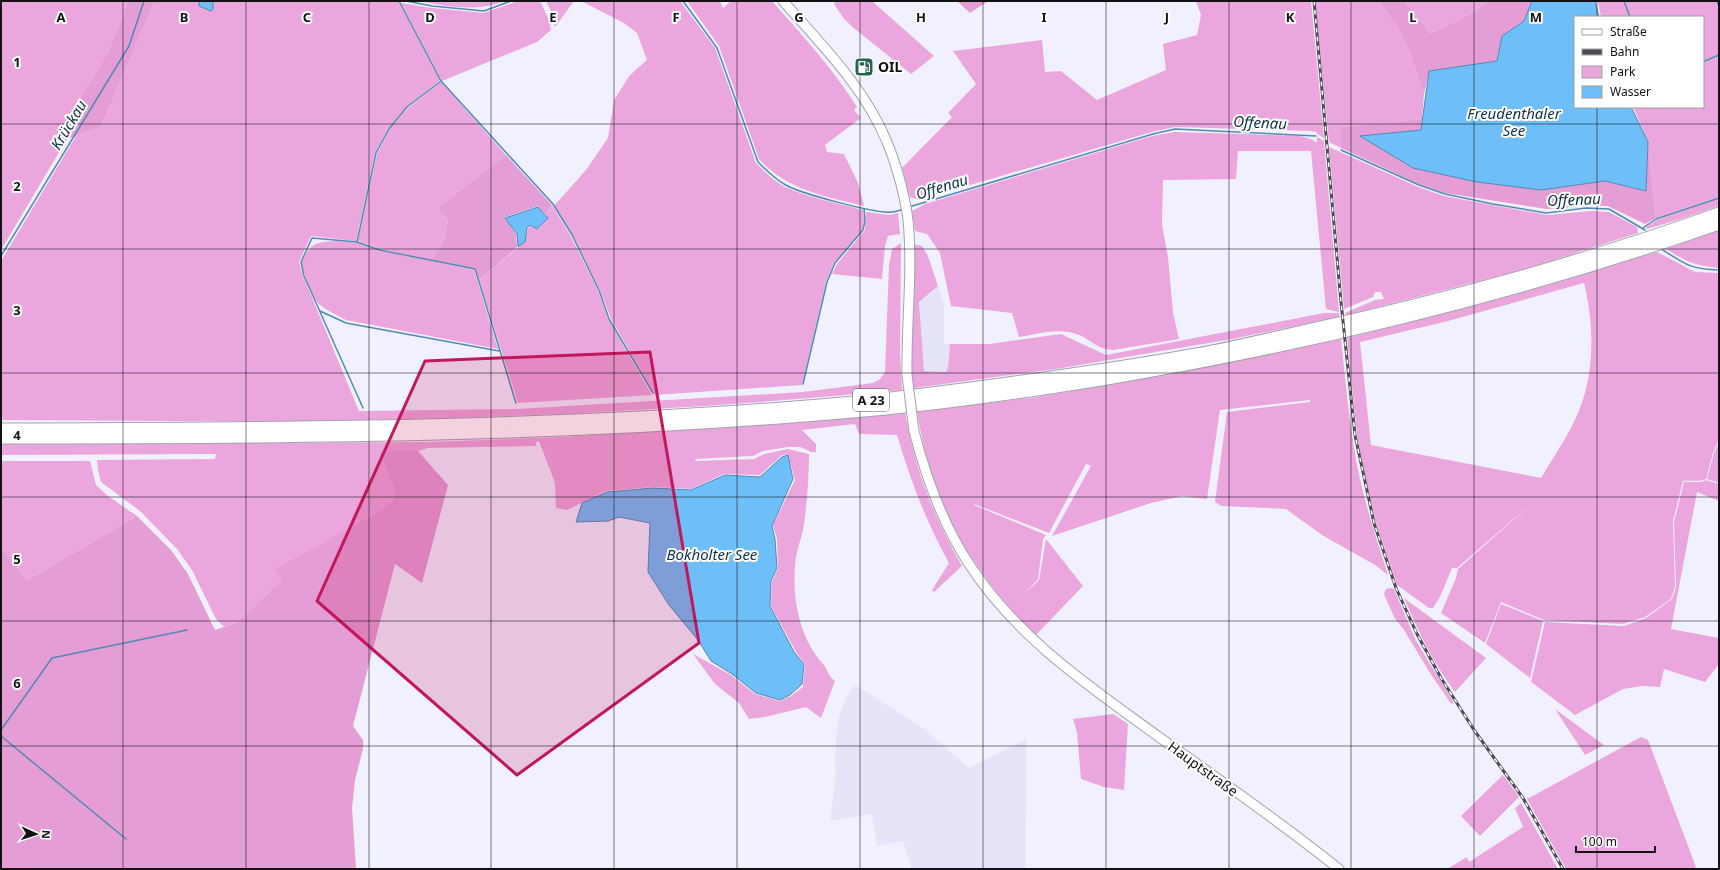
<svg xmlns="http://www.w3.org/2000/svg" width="1720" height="870" font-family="'Noto Sans',sans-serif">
  <rect width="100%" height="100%" fill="#f1f0ff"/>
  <path fill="#e5e4f9" d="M938 286 944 304V344H950L948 368 946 372 924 371 919 302Z
    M855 685 923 728 969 768 1027 739 1025 869H912L903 841 877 846 872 814 830 821 835 782 836 738 839 716 847 696Z"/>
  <path fill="#eba7dd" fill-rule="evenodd" d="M1 1H128L108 52 51 145 67 139 1 250Z
    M155 1H199V6L213 9V1H398L440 80 407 107 389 128 375 153 356 241 311 236 299 262 303 276 359 411 517 409 803 392 873 383 880 379 885 372 889 265 892 249 901 243 900 353 902 390C723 407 543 417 364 420 243 423 122 420 1 420V261L76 136 101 127Z
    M420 1H505C478 12 447 7 420 1Z
    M518 1H540L549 20 551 30 537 42 442 81 401 3 432 8 484 13Z
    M546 1H574L555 27 551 11Z
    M581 1H680L715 48 756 163C764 171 774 181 785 187 809 198 837 203 863 210L864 221 862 231 834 263 826 282 802 385 655 395 611 319 600 290 572 234 554 206 586 170 608 138 614 100 630 75 647 60 637 33 624 23Z
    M687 1H720L723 8 731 1H772C802 35 833 69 857 107L854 110 861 118 825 145 827 152 844 154 858 183 864 206C824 196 787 190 759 159L719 46Z
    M836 1H872L934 56 911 74 855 29 844 19 834 4Z
    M1196 1H1311L1324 138 1317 134V132L1310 131 1175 127 1152 132 919 200 910 197 902 168 952 117 948 113 976 84 953 51 1042 40 1045 72 1061 71 1097 100 1166 70 1163 44 1197 35 1201 15Z
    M1315 1H1378L1396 24 1408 49 1424 94 1422 119 1341 127V148L1329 142Z
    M1404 1H1489L1460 20 1430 33Z
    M1598 1H1624L1629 17H1601Z
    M1625 1H1716L1719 12V55L1703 62V17H1630Z
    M1719 56V197L1656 218 1648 142 1633 107H1703V63Z
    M441 82 506 155 437 208 448 220 444 240 431 260 381 249 358 241 377 154 390 129 408 108Z
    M1175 132 1300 136 1311 139 1317 143V137L1324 141 1339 312 1326 309 1311 151H1238L1236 179 1163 180 1162 224 1168 257 1173 313 1179 339 1113 350C1099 350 1091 340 1079 335 1059 327 1039 334 1019 337L1012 313 951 306 940 253 927 234 915 231 912 211 925 204 1152 136Z
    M1329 147 1418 187 1444 196 1547 215 1591 211 1609 212 1637 227 1638 233 1526 269 1347 315 1345 313 1375 300 1384 299 1381 292H1375L1373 297 1344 309Z
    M1719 198V206L1681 219 1647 229 1646 227 1657 220Z
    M552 205 570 235 598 290 608 319 652 395 518 403 479 280 525 242 528 228 530 226 538 229 548 218 545 214Z
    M866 212 889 215 898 213 900 234 888 236 885 246 882 279 832 274 837 264 865 230Z
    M1719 230V268C1693 265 1689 263 1666 249Z
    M338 241 358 243 380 250 474 270 498 349 346 320C337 315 327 311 319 304 311 296 304 273 301 263 311 242 316 242 338 241Z
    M912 244 922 246 928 256 938 286 919 302 924 371 946 372 948 368 950 344H989L1061 334 1106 355 1324 313H1339V317L1232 339 1056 369 914 388C906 342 911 291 912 244Z
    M1657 252 1695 272 1719 273V440L1713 453 1706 479C1699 482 1690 480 1683 481L1673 521 1675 587 1671 599 1645 617 1623 624 1544 620 1501 602 1485 643 1441 613 1456 578 1458 569 1531 504 1457 568H1452L1440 597 1433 608H1429L1397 585 1376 523 1365 479 1357 435 1347 338 1445 313ZM1584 283C1594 323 1595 369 1580 408 1571 432 1554 456 1541 478L1371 445 1360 342 1448 321Z
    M1341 339C1346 386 1350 433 1360 479 1367 511 1378 543 1388 575L1375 565 1322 535 1286 509 1221 506 1215 502 1227 412 1310 402V400L1220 410 1207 499 1182 496 1151 503 1052 536 1091 466 1086 464 1049 533 974 504V505L1046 535 1043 539 1038 579 1026 592 1039 580 1046 539 1083 586 1035 636C999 598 967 557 944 510 931 482 922 442 917 411L1030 398 1173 374Z
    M905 412C915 470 933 515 962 566L934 592 932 590 949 563C926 522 910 479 897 435L859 434 855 424 802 430 816 444V452H811L800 447H788L763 451 753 456 695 459 696 461 754 459 764 454 788 449 809 454C809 478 807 501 804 525 802 536 798 546 796 557 791 594 798 636 823 664 828 670 828 676 835 681L821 718 806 707 765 717 749 719 739 703 715 684 693 654 731 675 755 694 780 701 791 696 803 687 805 664 796 652 771 606 772 582 778 568 777 539 773 525 795 480 788 454 781 456 760 475 724 474 691 489 653 487 606 491 567 510 556 508 555 483 539 441 536 442V446L428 448 418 451H378L395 490 393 499 381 510 276 569 281 581 236 623 224 627 216 619 192 570 177 549 140 511 101 482 98 470 97 460 215 459 216 454 1 455V444L427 442 560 437 798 422Z
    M1719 442V483L1707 479 1714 453Z
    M1 461H90L96 485 108 496 137 516 27 580 1 546Z
    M1706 480 1719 484V501L1697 492 1671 629 1719 638V664L1705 682 1664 669 1660 687 1642 686 1623 689 1575 715 1531 682 1545 622 1624 626 1646 618 1672 599 1676 588 1674 522 1684 482C1692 481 1700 484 1706 480Z
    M1390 588 1394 589 1416 641 1453 701 1452 705 1430 673 1404 630 1394 617 1384 594 1386 589Z
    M1404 598 1486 658 1455 692C1433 663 1418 631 1404 598Z
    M1501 604 1543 621 1530 678 1486 644Z
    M1555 709 1604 745 1585 755Z
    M1113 714 1128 724 1124 790 1104 787 1081 779 1077 732 1073 719Z
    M1641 737 1648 740 1696 867 1695 869H1566L1527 799Z
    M1503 775 1519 797 1480 836 1461 816Z
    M1521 803 1558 869H1447L1467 857 1469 862 1523 827 1515 808Z"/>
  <path fill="#e59dd6" d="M128 1H155L101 127 51 145 108 52Z
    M957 1H988L970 13Z
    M1378 1H1404L1430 33 1460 20 1489 1H1532L1524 21 1502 36 1497 61 1429 71 1424 94 1408 49 1396 24Z
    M1422 119 1421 130 1361 136 1541 190 1605 181 1645 191 1648 142 1656 218 1645 224 1608 206H1584L1547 209 1445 193 1419 184 1341 148V127Z
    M506 155 552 205 545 214 538 206 505 217 516 234 517 248 479 280 475 269 431 260 444 240 448 220 437 208Z
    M378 451H418L448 485 422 583 395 564 353 726 363 740V749L355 780 352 808 356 869H1V546L27 580 137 516 171 550 188 574 215 630 236 623 281 581 275 569 381 510 393 499 395 490Z"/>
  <path fill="#6ebef7" stroke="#528ab4" d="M199 1H213V9L211 11 199 6Z
    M1532 1H1595L1599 17H1575V107H1631L1648 142 1646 191 1605 181 1541 190 1477 182 1413 168 1360 136 1421 130 1429 71 1497 61 1502 36 1524 21Z
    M538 207 548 218 537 229 530 225 527 228 525 242 518 247 517 234 505 218Z
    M788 455 793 479 772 526 775 539 777 568 771 581 770 606 794 652 804 664 802 684 790 695 780 700 756 693 732 674 711 661 698 640 669 605 648 572 650 523 619 517 608 521 576 522 582 503 607 492 653 488 691 490 725 475 760 477 782 457Z"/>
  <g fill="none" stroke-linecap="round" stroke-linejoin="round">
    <path stroke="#528ab4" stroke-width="1.5" d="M399 1 441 81 553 204 572 235 599 290 609 319 653 393
      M406 1 432 6 484 11 511 1
      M683 1 717 48 758 162C766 170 774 178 784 184 798 193 876 214 892 212 896 212 900 210 904 209
      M1624 1 1630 17
      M1717 1 1719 8
      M1703 62 1719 55
      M1341 150 1419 185 1445 194 1493 204 1546 213 1586 208 1609 209 1645 230
      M909 207 1153 134 1175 129 1316 136
      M1643 228 1656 219 1719 198
      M357 242 380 250 475 269 516 403
      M1663 250C1686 265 1691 269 1719 270
      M1 256 129 46 144 1
      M320 311 346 323 499 351
      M803 384 827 282 835 263 863 230 865 221 864 209
      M363 408 304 276 301 262 312 238 357 242 376 153 389 129 407 107 441 81
      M1 730 52 658 187 630
      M1 736 126 839"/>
    <defs>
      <path id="secondary" d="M783 1C821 44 865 88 887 142 891 151 894 161 897 170 902 187 906 203 908 220 913 272 906 324 907 375
        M914 431C926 478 942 523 969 564 1017 638 1089 686 1159 737 1220 780 1281 823 1339 869"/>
      <path id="motorway" d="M1 429C293 428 585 428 875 400 907 396 939 392 971 388 1046 378 1121 368 1196 354 1230 348 1264 340 1298 332 1441 301 1582 262 1719 213
        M1 438C293 438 584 437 875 410 951 403 1026 392 1101 380 1311 345 1518 294 1719 224"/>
    </defs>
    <use href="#secondary" stroke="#a2a2af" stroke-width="11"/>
    <use href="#motorway" stroke="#a2a2af" stroke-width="13"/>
    <use href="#secondary" stroke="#fff" stroke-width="9"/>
    <use href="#motorway" stroke="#fff" stroke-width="11"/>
    <defs>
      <path id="rail" d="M1314 1 1341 302 1355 435 1374 523 1396 588 1417 634 1441 678 1474 730 1523 798 1563 869"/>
    </defs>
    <use href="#rail" stroke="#4d4c54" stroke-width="3"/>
    <use href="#rail" stroke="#fff" stroke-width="1.5" stroke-dasharray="4.5" stroke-linecap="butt"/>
    <defs>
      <path id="secondary-bridge" d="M907 375 914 431"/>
    </defs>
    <use href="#secondary-bridge" stroke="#a2a2af" stroke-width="11" stroke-linecap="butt"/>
    <use href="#secondary-bridge" stroke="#fff" stroke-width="9"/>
  </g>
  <path fill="#c2185b" fill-opacity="0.2" stroke="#c2185b" stroke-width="3" stroke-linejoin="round" d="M650 352 699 643 517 775 317 601 425 361Z"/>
  <path fill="none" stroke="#121116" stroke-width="1" stroke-opacity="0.55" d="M123 1V869M246 1V869M369 1V869M491 1V869M614 1V869M737 1V869M860 1V869M983 1V869M1106 1V869M1229 1V869M1351 1V869M1474 1V869M1597 1V17M1597 107V869M1 124H1719M1 249H1719M1 373H1719M1 497H1719M1 621H1719M1 746H1719"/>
  <defs>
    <symbol id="fuel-square" viewBox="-11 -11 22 22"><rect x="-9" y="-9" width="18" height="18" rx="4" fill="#236451" stroke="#fff"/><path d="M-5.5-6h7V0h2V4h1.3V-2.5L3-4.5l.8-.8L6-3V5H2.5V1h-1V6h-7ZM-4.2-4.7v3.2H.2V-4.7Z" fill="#fff"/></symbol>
  </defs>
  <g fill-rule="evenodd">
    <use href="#fuel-square" x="853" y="56" width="22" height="22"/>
  </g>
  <g text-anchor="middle" stroke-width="4" stroke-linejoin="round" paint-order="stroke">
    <rect fill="#fff" stroke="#59585c" stroke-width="1" x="853" y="389" width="36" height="22" rx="3"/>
    <g font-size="13" font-weight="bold" fill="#121116">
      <text x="871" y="405">A 23</text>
    </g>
    <g font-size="14" font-weight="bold" fill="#121116" stroke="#fff" text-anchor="start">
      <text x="878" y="72">OIL</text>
    </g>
    <g font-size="14" fill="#121116" stroke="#fff">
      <text transform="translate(1203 769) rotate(36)" y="5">Hauptstraße</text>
    </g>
    <g font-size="15" font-style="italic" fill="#0f3249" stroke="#fff">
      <text x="1514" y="119">Freudenthaler<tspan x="1514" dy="17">See</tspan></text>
      <text transform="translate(1260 123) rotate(3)" y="5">Offenau</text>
      <text transform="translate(69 125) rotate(-59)" y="5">Krückau</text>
      <text transform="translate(942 187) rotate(-17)" y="5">Offenau</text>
      <text transform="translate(1574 200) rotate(-2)" y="5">Offenau</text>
      <text x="712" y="560">Bokholter See</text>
    </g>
  </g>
  <g font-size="13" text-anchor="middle" font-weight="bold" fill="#121116" stroke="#fff" stroke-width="4" stroke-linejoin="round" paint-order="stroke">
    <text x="61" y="22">A</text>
    <text x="184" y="22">B</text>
    <text x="307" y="22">C</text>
    <text x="430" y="22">D</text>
    <text x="553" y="22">E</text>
    <text x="676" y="22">F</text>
    <text x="799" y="22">G</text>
    <text x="921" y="22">H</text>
    <text x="1044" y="22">I</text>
    <text x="1167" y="22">J</text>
    <text x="1290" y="22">K</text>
    <text x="1413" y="22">L</text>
    <text x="1536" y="22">M</text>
    <text x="17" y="67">1</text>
    <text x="17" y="191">2</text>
    <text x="17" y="315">3</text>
    <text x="17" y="440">4</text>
    <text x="17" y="564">5</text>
    <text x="17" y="688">6</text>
  </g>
  <rect width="1720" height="870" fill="none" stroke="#121116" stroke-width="4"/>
  <rect x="1574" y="16" width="130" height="92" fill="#ffffff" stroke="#a0a0a2"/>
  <rect x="1582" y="29" width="20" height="6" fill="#ffffff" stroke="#a0a0a2"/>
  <text x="1610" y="36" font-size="12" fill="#121116">Straße</text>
  <rect x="1582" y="49" width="20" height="6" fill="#4d4c54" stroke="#a0a0a2"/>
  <text x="1610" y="56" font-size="12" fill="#121116">Bahn</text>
  <rect x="1582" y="66" width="20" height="12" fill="#eba7dd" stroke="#a0a0a2"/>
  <text x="1610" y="76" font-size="12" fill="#121116">Park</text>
  <rect x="1582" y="86" width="20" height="12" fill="#6ebef7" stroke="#a0a0a2"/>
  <text x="1610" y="96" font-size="12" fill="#121116">Wasser</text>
  <g transform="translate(36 834) rotate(93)" stroke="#ffffff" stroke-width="3" paint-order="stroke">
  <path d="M0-3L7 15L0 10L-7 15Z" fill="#121116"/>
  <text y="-6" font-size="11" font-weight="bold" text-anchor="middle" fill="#121116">N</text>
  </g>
  <path d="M1576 846v6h79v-6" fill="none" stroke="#121116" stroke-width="2"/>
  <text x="1582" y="846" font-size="12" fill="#121116" stroke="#ffffff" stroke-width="3" paint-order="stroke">100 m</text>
</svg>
